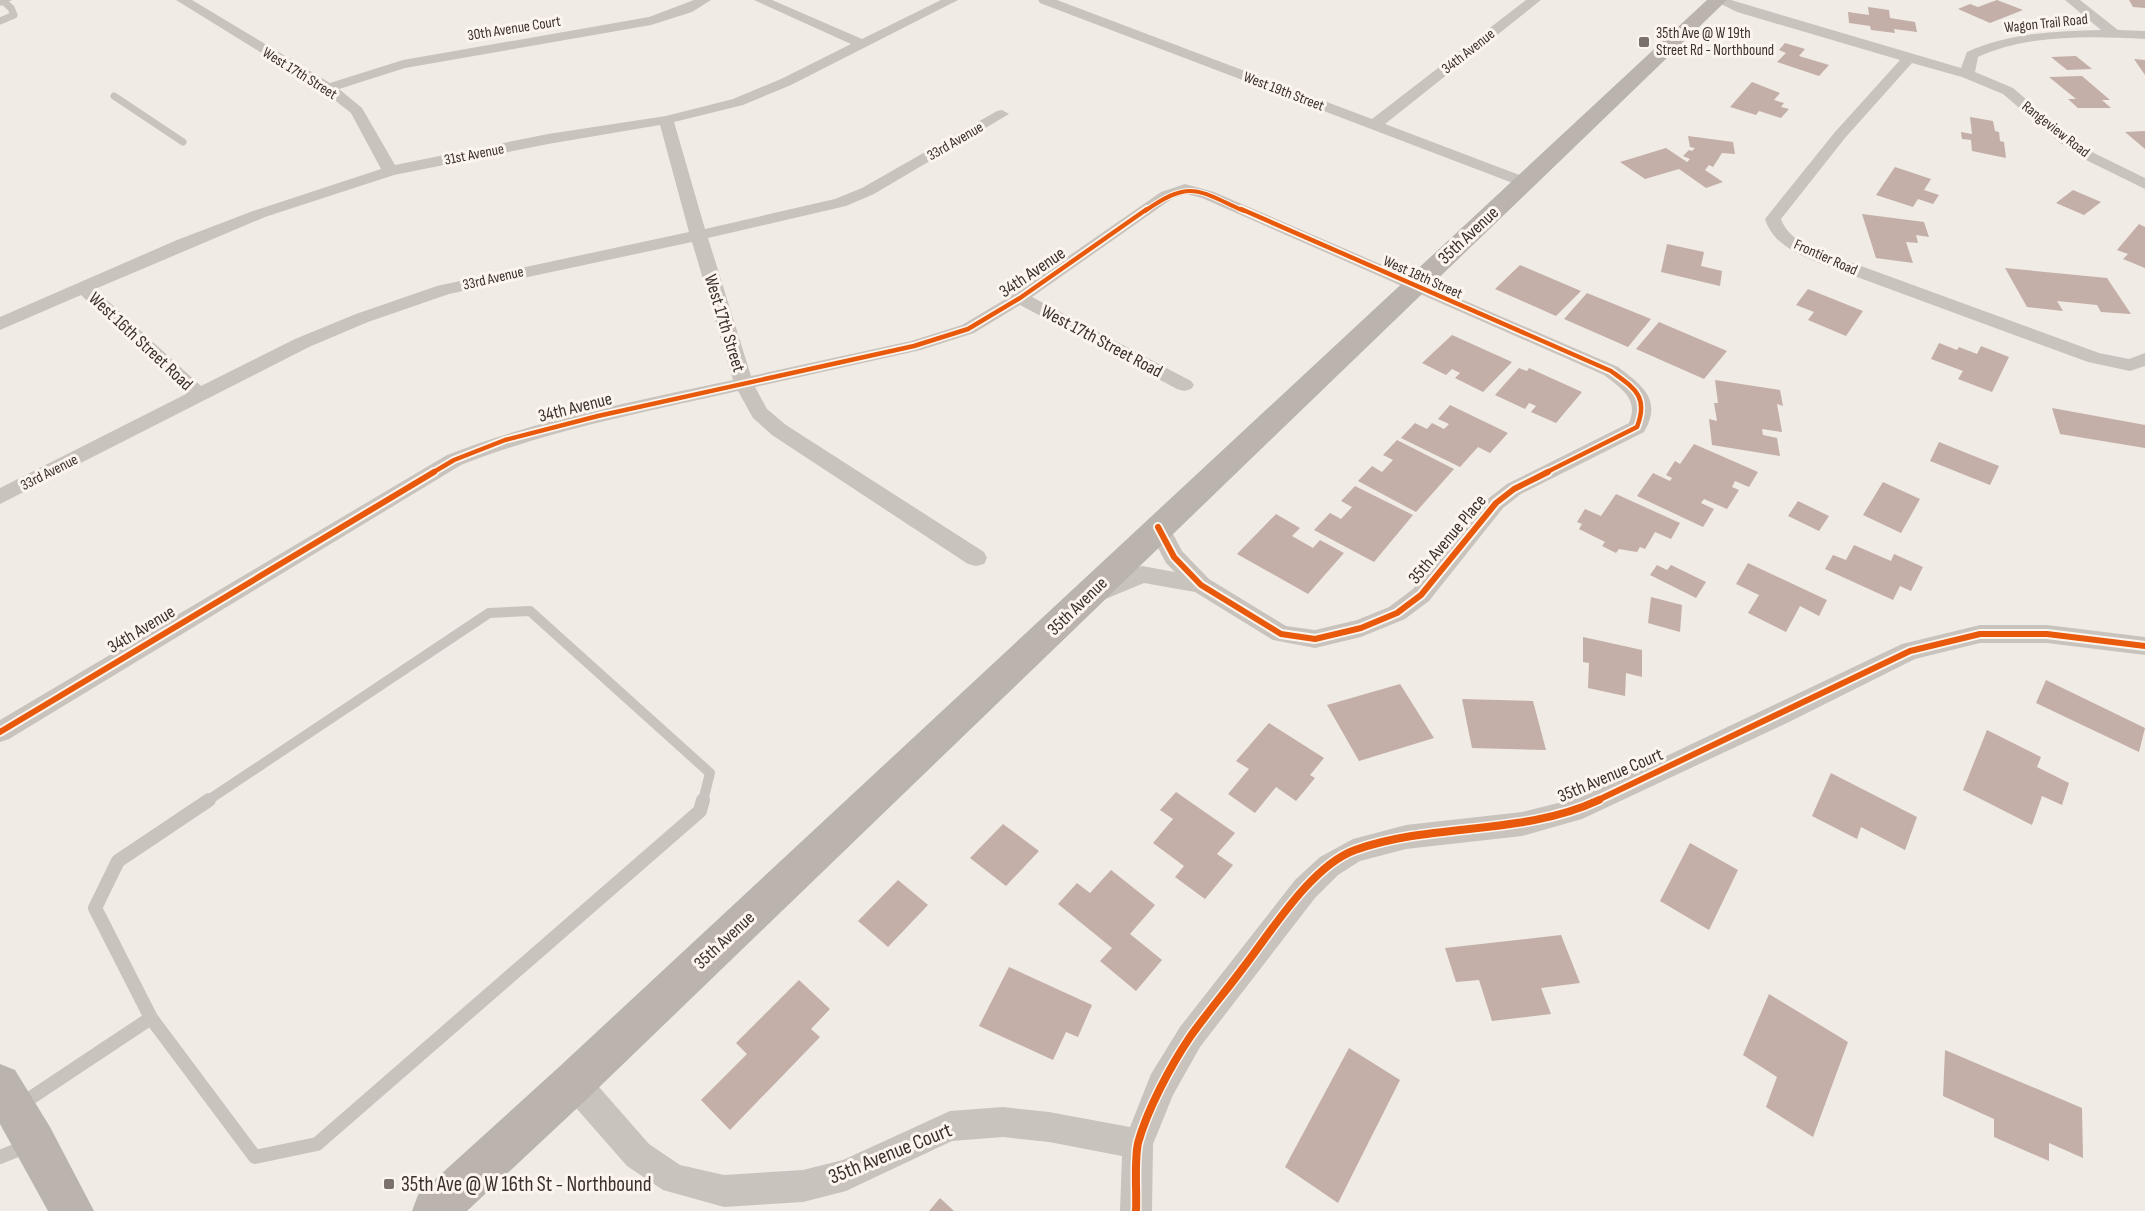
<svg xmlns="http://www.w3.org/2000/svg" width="2145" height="1211" font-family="'Sofia Sans Condensed',sans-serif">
  <rect width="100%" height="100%" fill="#f0ebe5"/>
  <path fill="#c3afa7" d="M1997 0 2023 10 1990 23 1958 9 1970 4 1978 7Z
    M2129 0H2145V8L2133 7Z
    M1868 7 1889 10 1890 18 1915 22 1917 32 1894 29 1895 33 1871 30 1870 26 1849 23 1848 12 1869 15Z
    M1785 43 1805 49 1799 56 1829 65 1819 76 1777 62 1786 53 1779 50Z
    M2076 56 2092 69 2067 70 2051 57Z
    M2134 59 2145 60V75Z
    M2082 76 2110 100H2102L2111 108H2078L2068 99H2076L2049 77Z
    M1752 82 1780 93 1774 100 1784 103 1781 107 1789 109 1781 118 1759 111 1756 115 1730 107Z
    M1970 117 1993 121 1995 131 1999 132 2000 141 2004 142 2006 158 1972 151 1971 140 1962 139 1961 132 1972 134Z
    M2145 131V149L2125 132Z
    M1688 136 1733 142 1735 154 1722 153 1713 167 1709 165 1705 170 1723 182 1706 188 1679 169 1645 179 1620 162 1666 148 1687 162 1690 159 1683 156 1689 150 1692 151 1695 148 1690 147Z
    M1895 167 1931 179 1924 190 1939 195 1933 204 1918 199 1913 207 1876 195Z
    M2073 190 2101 202 2084 215 2056 203Z
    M1862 214 1924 222 1929 237 1916 235 1918 243 1906 242 1913 263 1876 258Z
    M2139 224 2145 227V268L2123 259 2128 254 2117 250Z
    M1667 244 1704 252 1701 266 1722 271 1720 286 1661 272Z
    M1520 265 1581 291 1556 316 1495 289Z
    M2005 268 2107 278 2131 314 2101 312 2097 305 2057 301 2063 311 2027 307Z
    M1808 289 1863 311 1846 336 1808 320 1814 312 1796 305Z
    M1587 293 1651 319 1628 347 1564 319Z
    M1659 322 1727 351 1704 379 1636 349Z
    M1452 335 1512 362 1483 392 1455 378 1460 373 1452 369 1446 375 1422 363Z
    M1939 343 1957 350 1959 347 1977 354 1981 346 2009 357 1992 392 1958 379 1963 371 1931 359Z
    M1519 368 1527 371 1529 368 1582 392 1556 423 1531 412 1536 406 1529 403 1525 409 1495 395Z
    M1715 380 1780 390 1783 406 1777 404 1782 432 1762 429 1763 435 1777 438 1780 456 1712 445 1709 419 1717 421 1714 403H1718Z
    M1450 405 1508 433 1490 453 1478 447 1460 467 1401 438 1415 423 1427 429 1432 423 1444 429 1449 424 1438 419Z
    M2052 408 2145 425V448L2060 434Z
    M1397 440 1454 469 1416 512 1358 481 1372 466 1382 472 1393 460 1383 455Z
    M1939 442 1999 466 1990 485 1930 461Z
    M1694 444 1758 472 1749 487 1735 481 1732 487 1739 490 1727 509 1704 499 1701 503 1714 509 1703 527 1637 496 1653 473 1670 481 1672 478 1666 475 1675 461 1680 464Z
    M1883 482 1920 499 1901 533 1863 515Z
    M1355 486 1413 515 1374 562 1314 530 1330 513 1341 519 1352 507 1341 501Z
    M1616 494 1680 523 1671 539 1655 532 1645 549 1640 547 1637 552 1619 549 1616 553 1602 546 1605 542 1579 529 1582 524 1577 522 1585 509 1601 516Z
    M1798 501 1829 516 1819 531 1788 516Z
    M1276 514 1300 528 1292 536 1313 548 1320 540 1344 553 1308 594 1237 554Z
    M1854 545 1891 561 1894 554 1923 567 1911 591 1900 586 1893 600 1825 569 1833 555 1846 560Z
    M1748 563 1827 600 1819 616 1800 606 1786 632 1748 613 1759 595 1736 584Z
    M1657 565 1667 570 1671 565 1706 582 1696 598 1650 575Z
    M1651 597 1682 605 1680 632 1648 623Z
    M1583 637 1642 650V677L1626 673 1625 696 1588 688 1589 663 1583 662Z
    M2046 680 2145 728 2139 752 2036 703Z
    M1400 684 1434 738 1359 761 1327 705Z
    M1462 699 1533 701 1546 750 1472 748Z
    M1269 723 1324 758 1310 775 1315 778 1296 801 1276 787 1255 813 1228 794 1249 769 1236 761Z
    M1987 730 2041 757 2037 767 2069 783 2062 805 2042 796 2032 825 1963 790Z
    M1831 773 1917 817 1905 850 1861 827 1857 839 1812 816Z
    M1176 792 1235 833 1217 854 1233 865 1205 899 1175 877 1184 866 1153 843 1173 819 1160 810Z
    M1003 824 1039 851 1006 886 970 858Z
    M1690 843 1738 870 1709 930 1660 901Z
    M1111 870 1155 905 1130 934 1162 960 1136 991 1100 961 1112 948 1058 904 1077 883 1090 893Z
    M898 880 928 905 888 947 858 921Z
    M1561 935 1580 983 1541 988 1551 1014 1492 1021 1479 980 1456 982 1445 948Z
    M1009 967 1092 1005 1078 1037 1066 1032 1053 1060 979 1026Z
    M799 980 830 1009 811 1029 820 1037 730 1130 701 1100 747 1054 736 1043Z
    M1769 994 1848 1042 1813 1137 1766 1107 1777 1077 1743 1055Z
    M1349 1048 1400 1080 1338 1203 1285 1167Z
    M1945 1050 2082 1108 2083 1158 2049 1143V1161L1994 1137V1119L1943 1096Z
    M940 1198 954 1211H929Z"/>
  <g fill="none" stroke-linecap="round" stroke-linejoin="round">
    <path stroke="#c9c3be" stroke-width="7" d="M0 21 14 15 11 8 3 1
      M114 96 183 142"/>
    <path stroke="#c9c3be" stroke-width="10" d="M207 801 489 613 530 611 710 773 703 801"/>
    <path stroke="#c9c3be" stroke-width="14" d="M151 1018 255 1157 317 1144 700 811 703 800
      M151 1018 95 908 118 861 209 800
      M20 1105 151 1018
      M0 1157 27 1146"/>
    <path fill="#c9c3be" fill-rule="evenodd" d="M0 0H12L0 6Z
      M176 0H192L330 83 403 60 649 17 694 0H711L692 12 651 25 405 68 339 89 362 108 395 165 548 134 666 116 733 99 781 79 851 44 754 0H772L862 39 941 0H958L791 85 743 105 674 122 705 229 835 199 862 188 997 111 1002 110 1009 114 874 194 846 206 708 238 751 376 911 341 962 325 1014 294 1161 192 1185 184 1214 192 1618 367C1642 385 1663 400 1644 432L1521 494 1503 508 1429 601 1405 619 1361 637 1315 648 1273 640 1195 592 1144 583 1096 603 1088 600 1085 594 1088 588 1134 568 1142 566 1175 572 1166 563 1147 527 1150 521 1158 519 1166 521 1182 551 1209 579 1286 626 1315 630 1357 620 1389 607 1413 589 1489 498 1507 484 1629 423C1639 399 1622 389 1604 375L1202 198 1186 194 1173 198 1032 297 1191 381 1194 385 1191 389 1184 391 1177 389 1020 305 974 333 921 350 755 387 767 409 786 425 984 552 987 558 984 564 976 566 968 564 772 435 753 418 738 391C645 412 550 430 461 465L9 739 0 742V720L447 455C539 419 637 401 733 380L692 242 449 294 368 322 309 347 0 504V488L186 394 81 295 0 330V317L177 240 253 211 381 169 351 113 323 91ZM660 125 689 232 437 286 356 314 295 339 201 386 95 289 265 217 394 175 548 144Z
      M1038 0H1057L1372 119 1526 0H1541L1385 124 1530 179 1532 182 1524 187 1518 185 1040 3Z
      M1713 0H1731L1961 68 1967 52C2009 33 2056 31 2101 30L2065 0H2080L2118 30 2145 31V39C2091 36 2028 34 1978 57L1975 72 2013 88 2069 136 2094 153 2145 178V189L2084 159 2059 142 2003 94 1962 77 1912 63 1845 138 1781 219C1789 241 1812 247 1831 255L2099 353 2129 359 2145 353V366L2130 371 2088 362 1819 263C1796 253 1773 244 1765 219L1835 132 1900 60 1737 12Z
      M1980 625H2047L2145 637V655L2047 643H1980L1915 659 1789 722 1582 819 1522 836 1406 849 1360 861 1338 875 1315 898 1200 1047 1173 1095 1153 1144 1152 1211H1120L1122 1156 1049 1142 1003 1137 952 1141 846 1191 803 1202 724 1207 663 1190 627 1166 563 1093 559 1082 563 1071 574 1067 585 1071 649 1144 680 1165 724 1175 803 1170 843 1160 950 1111 1003 1107 1049 1112 1130 1127 1151 1074 1180 1027 1295 880 1320 857 1353 839 1406 825 1522 812 1578 798 1902 644Z"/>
    <path fill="#bab3ae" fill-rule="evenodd" d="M1707 0H1727L589 1097 467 1211H412L418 1195 559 1067Z
      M0 1064 15 1070 50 1127 94 1211H48L0 1124Z"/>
    <defs>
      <path id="cycleway-far3" d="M1145 211C1190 179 1197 190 1244 211"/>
      <path id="cycleway-far2" d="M1241 209 1611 371C1634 388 1649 396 1637 427L1545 473
        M432 473 454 460 505 440 598 416 914 346 968 329 1020 298 1147 209"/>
      <path id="cycleway-far1" d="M1158 527 1174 557 1201 585 1281 634 1315 639 1361 628 1397 613 1421 595 1496 503 1514 489 1548 472
        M0 732 434 472
        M1596 801 1910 651 1980 634H2047L2145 646"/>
      <path id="cycleway" d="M1136 1211C1137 1191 1134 1161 1138 1143 1147 1110 1171 1065 1190 1037 1207 1013 1226 991 1243 968 1271 932 1311 866 1355 850 1434 822 1522 836 1599 800"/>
    </defs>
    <use href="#cycleway-far3" stroke="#fbf5ee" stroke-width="6"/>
    <use href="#cycleway-far2" stroke="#fbf5ee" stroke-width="8"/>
    <use href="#cycleway-far1" stroke="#fbf5ee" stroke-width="10"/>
    <use href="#cycleway" stroke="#fbf5ee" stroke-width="11"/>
    <use href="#cycleway-far3" stroke="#e8590c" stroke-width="4"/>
    <use href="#cycleway-far2" stroke="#e8590c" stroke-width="4.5"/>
    <use href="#cycleway-far1" stroke="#e8590c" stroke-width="6"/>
    <use href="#cycleway" stroke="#e8590c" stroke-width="8"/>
  </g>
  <g fill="#7a716c" stroke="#fbf5ee" stroke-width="2">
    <rect x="1638" y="36" width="12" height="12" rx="3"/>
    <rect x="383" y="1178" width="12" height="12" rx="3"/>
  </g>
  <g text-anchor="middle" stroke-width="6" stroke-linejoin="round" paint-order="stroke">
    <g font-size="15" fill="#3b302b" stroke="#fbf5ee">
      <text transform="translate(2046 23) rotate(-6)" y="5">Wagon Trail Road</text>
      <text transform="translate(514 28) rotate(-9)" y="5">30th Avenue Court</text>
      <text transform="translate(1468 51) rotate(-38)" y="5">34th Avenue</text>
      <text transform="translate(300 73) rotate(32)" y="5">West 17th Street</text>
      <text transform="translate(1284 91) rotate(21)" y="5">West 19th Street</text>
      <text transform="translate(2056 129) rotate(38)" y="5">Rangeview Road</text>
      <text transform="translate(955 141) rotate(-30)" y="5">33rd Avenue</text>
      <text transform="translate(474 154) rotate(-11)" y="5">31st Avenue</text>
      <text transform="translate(1826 257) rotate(24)" y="5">Frontier Road</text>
      <text transform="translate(1423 277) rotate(24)" y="5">West 18th Street</text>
      <text transform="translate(493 278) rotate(-13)" y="5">33rd Avenue</text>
      <text transform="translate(49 472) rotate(-27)" y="5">33rd Avenue</text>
    </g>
    <g font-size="15" fill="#3b302b" stroke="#fbf5ee" text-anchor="start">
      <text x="1656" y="38">35th Ave @ W 19th<tspan x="1656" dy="17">Street Rd - Northbound</tspan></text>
    </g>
    <g font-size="18" fill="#3b302b" stroke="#fbf5ee">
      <text transform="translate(1468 235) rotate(-43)" y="6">35th Avenue</text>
      <text transform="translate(1032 272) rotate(-34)" y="6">34th Avenue</text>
      <text transform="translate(725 323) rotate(73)" y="6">West 17th Street</text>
      <text transform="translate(141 341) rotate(43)" y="6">West 16th Street Road</text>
      <text transform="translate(1102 341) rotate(28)" y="6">West 17th Street Road</text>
      <text transform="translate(575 407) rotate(-14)" y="6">34th Avenue</text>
      <text transform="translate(1447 539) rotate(-50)" y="6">35th Avenue Place</text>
      <text transform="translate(1077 606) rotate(-44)" y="6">35th Avenue</text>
      <text transform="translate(141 629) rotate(-31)" y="6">34th Avenue</text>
      <text transform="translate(1610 775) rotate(-23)" y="6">35th Avenue Court</text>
      <text transform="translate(724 940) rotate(-43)" y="6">35th Avenue</text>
    </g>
    <g font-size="21" fill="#3b302b" stroke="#fbf5ee">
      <text transform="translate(890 1153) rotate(-22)" y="7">35th Avenue Court</text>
    </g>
    <g font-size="21" fill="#3b302b" stroke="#fbf5ee" text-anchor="start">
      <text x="401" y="1191">35th Ave @ W 16th St - Northbound</text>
    </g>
  </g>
</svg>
